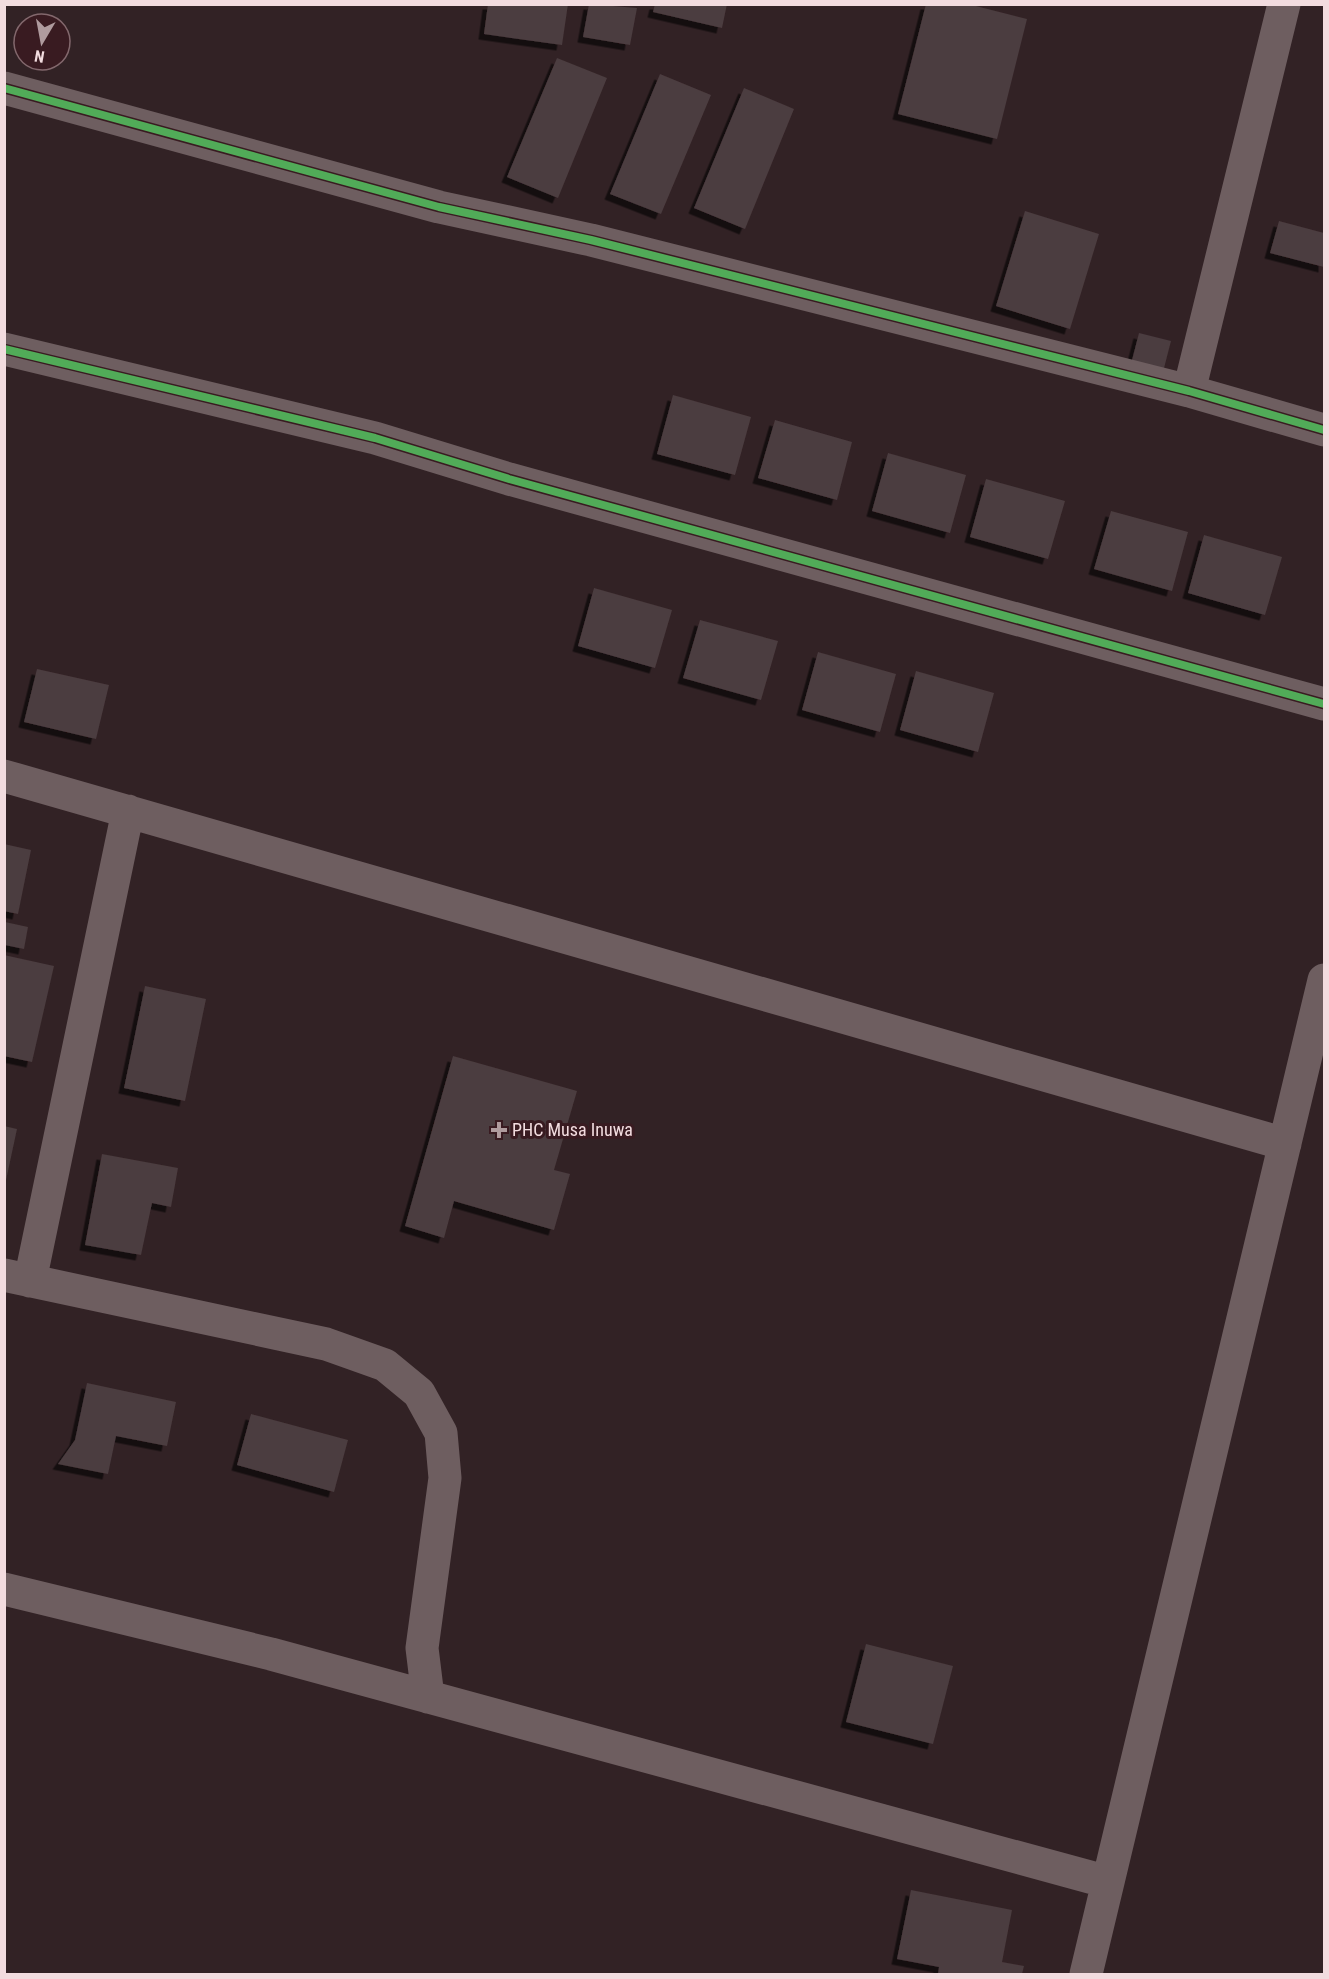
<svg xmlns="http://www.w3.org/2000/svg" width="1329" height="1979" font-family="'Roboto Condensed',sans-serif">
  <defs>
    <filter id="shadow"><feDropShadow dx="-5.5" dy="5.5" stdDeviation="0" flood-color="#0009"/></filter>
  </defs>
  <rect width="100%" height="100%" fill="#322225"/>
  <path fill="#4b3c3f" filter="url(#shadow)" d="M488 4H568L562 45 484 34Z
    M589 4 637 8 630 45 583 37Z
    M655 4H727L722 28 653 12Z
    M926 4H968L1027 19 997 139 898 114Z
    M557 58 607 78 558 198 507 177Z
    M660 74 711 95 661 214 610 194Z
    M744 88 794 109 745 229 694 208Z
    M1025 211 1099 234 1070 329 996 306Z
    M1279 221 1324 233V267L1270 253Z
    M1139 333 1171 341 1163 372 1131 364Z
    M673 395 751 417 735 475 657 454Z
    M775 420 852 442 837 500 758 478Z
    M888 453 966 475 950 533 872 511Z
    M986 479 1065 501 1048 559 970 537Z
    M1111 511 1188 532 1172 591 1094 569Z
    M1204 535 1282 557 1265 615 1188 593Z
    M594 588 672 610 655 668 578 646Z
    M700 620 778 641 761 700 683 678Z
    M818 652 896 674 880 732 802 710Z
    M37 669 109 685 96 739 24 722Z
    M916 671 994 693 978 752 900 730Z
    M4 844 31 850 18 914 4 911Z
    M5 922 28 927 24 949 5 945Z
    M4 955 54 966 32 1062 4 1056Z
    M145 986 206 999 185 1101 124 1088Z
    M453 1056 577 1091 554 1170 570 1174 554 1230 454 1201 444 1238 405 1226Z
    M4 1126 17 1129 5 1185H4Z
    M102 1154 178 1168 171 1207 152 1203 141 1255 85 1245Z
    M87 1383 176 1402 167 1446 116 1436 108 1474 58 1464 75 1440Z
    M251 1414 348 1440 334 1492 237 1465Z
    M866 1644 953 1666 933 1744 846 1722Z
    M911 1890 1012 1910 1002 1962 1024 1966 1022 1974H938L939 1967 897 1959Z"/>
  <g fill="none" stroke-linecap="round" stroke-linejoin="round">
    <path stroke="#6e5e60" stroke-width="33" d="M4 88 439 207 591 240 1189 391 1324 430
      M4 349 375 438 509 479 1324 704
      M1189 391 1284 4
      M4 776 1285 1144
      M4 1275 326 1344 385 1365 419 1393 441 1433 445 1478 422 1648 428 1697
      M30 1281 128 811
      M4 1589 271 1654 1108 1882
      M1086 1974 1324 980"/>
    <defs>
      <path id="cycleway" d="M4 88 439 207 591 240 1189 391 1324 430
        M4 349 375 438 509 479 1324 704"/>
    </defs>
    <use href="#cycleway" stroke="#391b21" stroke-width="11"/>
    <use href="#cycleway" stroke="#51ab58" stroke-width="8"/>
  </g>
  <path fill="#af9b9e" stroke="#391b21" stroke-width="2" d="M496 1121h6v6h6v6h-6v6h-6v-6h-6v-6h6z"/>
  <g text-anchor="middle" stroke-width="6" stroke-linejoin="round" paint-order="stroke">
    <g font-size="18" fill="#f2dcdf" stroke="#391b21" text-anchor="start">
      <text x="512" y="1136">PHC Musa Inuwa</text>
    </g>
  </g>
  <rect width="1329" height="1979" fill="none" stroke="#f2dcdf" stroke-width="12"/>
  <g transform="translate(42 42) rotate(190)"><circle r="28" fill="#391b21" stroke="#83686d" stroke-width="1.5"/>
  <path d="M0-4.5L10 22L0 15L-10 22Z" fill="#af9b9e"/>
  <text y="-9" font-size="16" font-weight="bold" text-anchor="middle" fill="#f2dcdf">N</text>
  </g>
</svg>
